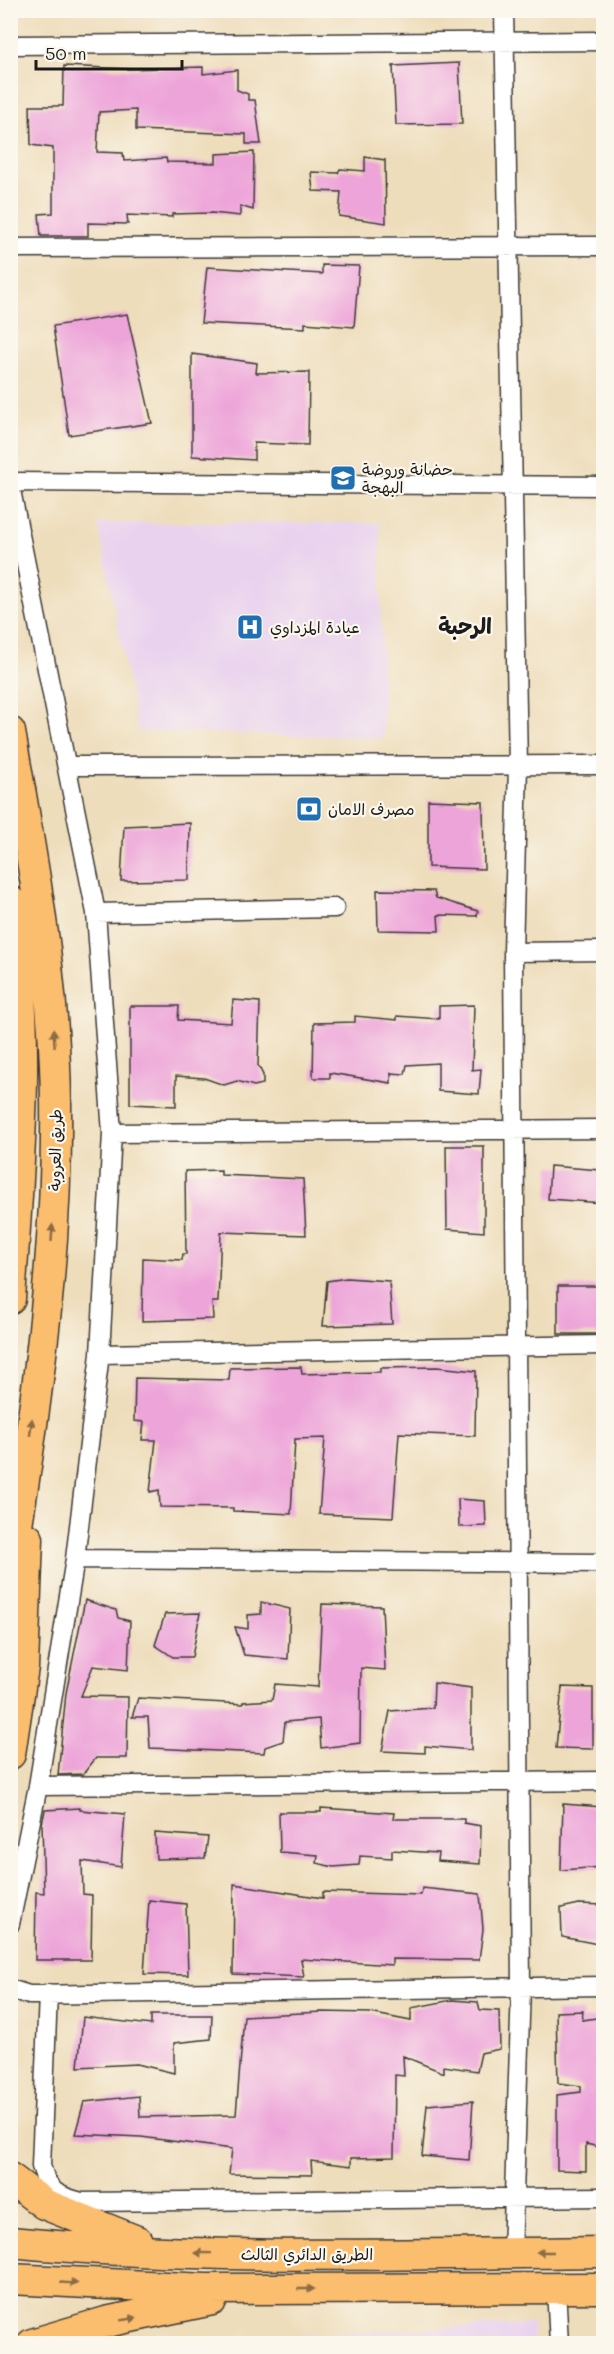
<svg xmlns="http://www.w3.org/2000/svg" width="614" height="2354" font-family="Mali,'Playpen Sans Arabic',sans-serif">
  <rect width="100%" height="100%" fill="#fbf7ec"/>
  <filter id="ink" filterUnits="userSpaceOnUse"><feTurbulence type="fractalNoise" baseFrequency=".0167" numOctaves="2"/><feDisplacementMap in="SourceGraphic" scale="12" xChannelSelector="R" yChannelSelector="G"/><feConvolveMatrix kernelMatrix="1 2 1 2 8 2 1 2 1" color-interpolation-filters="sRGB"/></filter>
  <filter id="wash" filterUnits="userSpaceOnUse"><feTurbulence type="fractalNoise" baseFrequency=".008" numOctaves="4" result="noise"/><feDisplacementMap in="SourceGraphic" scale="24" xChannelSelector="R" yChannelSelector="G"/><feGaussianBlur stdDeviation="1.35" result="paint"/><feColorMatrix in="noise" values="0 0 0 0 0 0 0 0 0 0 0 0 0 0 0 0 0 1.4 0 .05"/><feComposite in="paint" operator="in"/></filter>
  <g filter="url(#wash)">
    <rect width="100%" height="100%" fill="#edb"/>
    <path fill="#e9d2ee" d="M98 523H380L383 738 138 731Z
      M533 2324V2343H147Z"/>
    <g id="blocks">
      <path fill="#eda4d9" d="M459 63 462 124 396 125 393 66Z
        M64 66 129 69 203 67V74L237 70V90L248 94V100H255L261 144H246V134L136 130V110L99 112 97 152 123 153 124 161 166 158 167 162 216 163V154L254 152 253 210 240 206V216L212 213 172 214V217L127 215 128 224 88 223V236H41L39 214 53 213V148L31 145 30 106H63Z
        M365 157 385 160 386 223 339 216 341 192 313 191 311 172 338 173 340 169 365 171Z
        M322 265 359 266 354 327 305 323V328L201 323 207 267 322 274Z
        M127 314 152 423 69 435 53 326Z
        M192 354 257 363 256 373 309 372 308 445 254 443V460L192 456Z
        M428 800 483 802 484 869 428 867Z
        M190 823 189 880 121 881 124 826Z
        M377 890 434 891 436 898 478 911 477 916 438 915 439 931 378 930Z
        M233 1000 260 1002 258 1065 263 1075V1084L254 1086 237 1081 224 1085 204 1078 176 1076V1106L130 1104V1006H179L178 1020 231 1023Z
        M474 1005 472 1070 481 1069 479 1094 438 1091V1063L407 1065 405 1074 391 1073V1083L330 1073V1078H313L314 1023 355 1022V1016L397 1020V1016L439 1019V1006Z
        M446 1146H484V1232L447 1229Z
        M550 1166 600 1170 603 1203 548 1199Z
        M221 1170V1175L303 1179 306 1235 221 1232 218 1302H212L213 1319 142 1321 143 1258 182 1260 183 1254H186L185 1171Z
        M347 1278 389 1281 392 1324 323 1326 327 1281Z
        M558 1286H603V1334H558Z
        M301 1367 302 1374 380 1372V1368L437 1367 476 1371 475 1436 399 1433 393 1517 319 1514 325 1438 295 1439 291 1514 233 1511V1508L160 1507 159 1490 150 1492 156 1440H142L144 1422 134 1421 135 1378 229 1380 230 1368Z
        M458 1499 485 1501 486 1526 459 1527Z
        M85 1600 116 1610 118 1618 130 1621 128 1670 93 1666 81 1696 128 1697 127 1758H96L83 1774 58 1775 66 1693Z
        M261 1602 290 1609 288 1659 244 1655 235 1627 248 1629V1615L261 1614Z
        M322 1604 382 1606 385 1670 361 1668 360 1743 321 1748 319 1719 285 1722 283 1741 265 1747 264 1753 150 1748 148 1717H132L138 1698 243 1704V1702L272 1700 275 1684 318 1687Z
        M200 1613 192 1657H173L155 1645 165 1614Z
        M434 1683 471 1688V1750L425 1746V1753L382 1751 390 1711 433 1708Z
        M562 1687 593 1688V1749L556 1748Z
        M563 1804 603 1807V1867L561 1870Z
        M80 1808V1810L125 1814 121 1867 82 1861 83 1894 92 1895 91 1960H35L36 1892 44 1893 42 1824 45 1810Z
        M321 1808 394 1813 393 1819H464V1823L481 1826 480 1864 437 1861 438 1853 392 1850V1858L360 1856 359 1865 333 1867 317 1863 318 1855 280 1852 279 1812H321Z
        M155 1833 208 1837 205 1858 156 1859Z
        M234 1884 323 1898V1892L421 1895 422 1888 480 1894 483 1929 479 1960 392 1959V1965L301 1959 304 1977 233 1974Z
        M149 1900 186 1904 188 1975 144 1974Z
        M579 1904 603 1905V1945L562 1937 561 1908Z
        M452 2000 478 2002 480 2010 499 2011 500 2049 481 2053 477 2071 444 2066V2073L403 2056 404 2076 395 2075 394 2157 351 2158V2166L311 2161 312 2175 229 2174 232 2149 141 2137 75 2134 84 2102 139 2096 140 2117 236 2115 244 2016 322 2012 370 2013 411 2021V2008Z
        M583 2011 582 2020 603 2017V2148L586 2144V2171L557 2170V2095L581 2092V2086L558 2083 556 2012Z
        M151 2015H212L211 2039 174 2043V2073L137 2064 78 2067 83 2017 151 2025Z
        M473 2101 469 2160 422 2156 427 2105Z"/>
    </g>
  </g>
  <g filter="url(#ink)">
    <use href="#blocks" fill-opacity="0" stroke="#3c3934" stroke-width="1.5"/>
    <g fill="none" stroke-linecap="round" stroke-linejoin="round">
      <defs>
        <path id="minor" d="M504 10 518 766 513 952 521 1988 512 2253
          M10 45 604 41
          M10 248 604 246
          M10 482 604 486
          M10 485 96 913 112 1133 100 1354 75 1559 38 1786 10 1924
          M67 766 604 765
          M96 913 335 908
          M513 952 604 951
          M112 1133 604 1129
          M100 1354 604 1345
          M75 1559 604 1563
          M38 1786 604 1781
          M10 1989 29 1995 604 1986
          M48 1994 41 2166C49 2192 55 2195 81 2202L604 2197
          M556 2288 559 2344"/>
        <path id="trunk" d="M10 732C28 836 48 940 54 1046 64 1216 38 1399 10 1568
          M10 901C32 1032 19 1167 10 1299
          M10 1754 23 1667 28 1539
          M10 2178 44 2204 137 2241
          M10 2242C208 2261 406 2254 604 2252
          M10 2279 206 2289 604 2288
          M32 2344 106 2322 212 2300"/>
      </defs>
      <use href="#minor" stroke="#3c3934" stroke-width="21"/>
      <use href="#trunk" stroke="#3c3934" stroke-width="33"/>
      <use href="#minor" stroke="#fff" stroke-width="18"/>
      <use href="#trunk" stroke="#fbbd6e" stroke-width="30"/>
    </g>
    <defs><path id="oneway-solid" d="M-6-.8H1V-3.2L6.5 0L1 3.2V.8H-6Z" transform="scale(1.5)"/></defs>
    <g fill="#8c6c45">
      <use href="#oneway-solid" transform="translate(54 1038) rotate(-94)"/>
      <use href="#oneway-solid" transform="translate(52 1233) rotate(-87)"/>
      <use href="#oneway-solid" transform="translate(31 1427) rotate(-83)"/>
      <use href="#oneway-solid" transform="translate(545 2252) rotate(180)"/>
      <use href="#oneway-solid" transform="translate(203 2253) rotate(-179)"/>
      <use href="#oneway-solid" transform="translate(69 2283) rotate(3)"/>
      <use href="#oneway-solid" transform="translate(306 2289)"/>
      <use href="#oneway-solid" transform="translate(129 2319) rotate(-9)"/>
    </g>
  </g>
  <defs>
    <symbol id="school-square" viewBox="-11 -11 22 22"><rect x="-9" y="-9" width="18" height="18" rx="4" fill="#1f6fb2" stroke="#fbf7ec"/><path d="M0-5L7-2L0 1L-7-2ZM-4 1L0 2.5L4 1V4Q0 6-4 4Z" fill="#fff"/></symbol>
    <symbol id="hospital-square" viewBox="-11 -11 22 22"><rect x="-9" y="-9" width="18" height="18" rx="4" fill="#1f6fb2" stroke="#fbf7ec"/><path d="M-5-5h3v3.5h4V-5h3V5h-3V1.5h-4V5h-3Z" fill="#fff"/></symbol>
    <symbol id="bank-square" viewBox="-11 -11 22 22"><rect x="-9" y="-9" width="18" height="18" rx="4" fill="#1f6fb2" stroke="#fbf7ec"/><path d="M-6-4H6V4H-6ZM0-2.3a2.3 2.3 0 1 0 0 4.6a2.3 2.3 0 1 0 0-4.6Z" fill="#fff"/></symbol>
  </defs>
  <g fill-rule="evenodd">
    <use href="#school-square" x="328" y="463" width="30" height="30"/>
    <use href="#hospital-square" x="235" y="612" width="30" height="30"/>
    <use href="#bank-square" x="294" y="794" width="30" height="30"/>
  </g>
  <g text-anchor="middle" stroke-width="4.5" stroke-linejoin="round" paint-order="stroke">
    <g font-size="16" fill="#1c1c1c" stroke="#fbf7ec" text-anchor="start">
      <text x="362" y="475">حضانة وروضة<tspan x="362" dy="18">البهجة</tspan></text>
      <text x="270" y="633">عيادة المزداوي</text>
      <text x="328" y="815">مصرف الامان</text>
    </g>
    <g font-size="16" fill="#1c1c1c" stroke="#fbf7ec">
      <text transform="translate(55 1150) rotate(-89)" y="6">طريق العروبة</text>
      <text x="307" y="2260">الطريق الدائري الثالث</text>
    </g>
    <g font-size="22" font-weight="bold" fill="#1c1c1c" stroke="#fbf7ec">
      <text x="465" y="634">الرحبة</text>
    </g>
  </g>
  <rect width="614" height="2354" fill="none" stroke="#fbf7ec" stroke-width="36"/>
  <path d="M36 60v9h146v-9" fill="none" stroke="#1c1c1c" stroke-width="3"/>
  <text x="45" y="60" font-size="18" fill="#1c1c1c" stroke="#fbf7ec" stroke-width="4.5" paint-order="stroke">50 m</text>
</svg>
